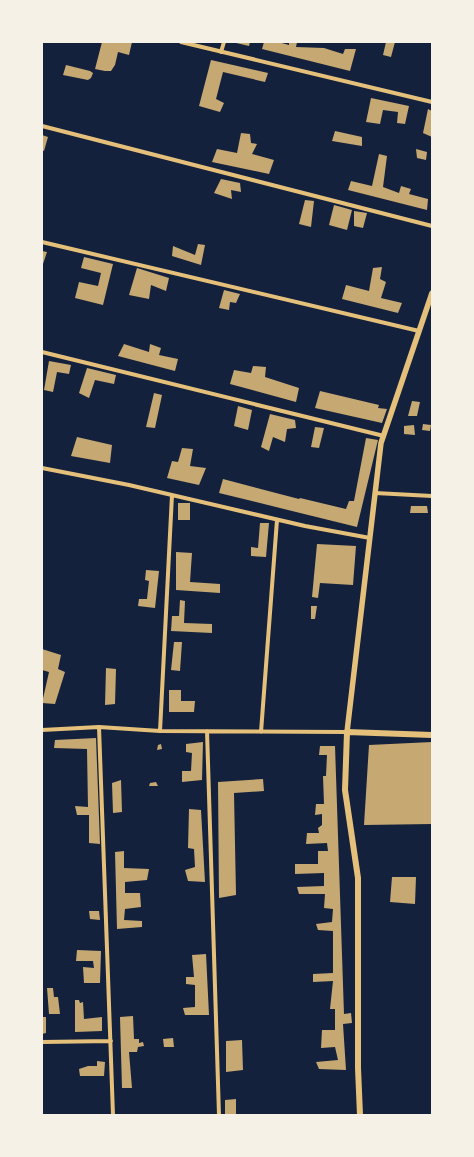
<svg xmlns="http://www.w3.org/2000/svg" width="474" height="1157" font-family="Karla,sans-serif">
  <rect width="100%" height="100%" fill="#14213d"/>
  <path fill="#c6a872" d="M102 42H132L129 55 118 52 115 65 111 71H105L95 69Z
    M232 42H250L249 46Z
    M264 42H278L289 45V42H297L296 47 324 48 343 54 345 49H356L350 71 262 49Z
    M386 42H395L391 57 383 55Z
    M211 60 268 73 265 82 223 72 216 99 224 103 220 112 199 106Z
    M66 65 90 71 93 73 91 78 88 80 63 75Z
    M371 98 409 106 405 124 397 123 398 112 383 110 380 124 366 122Z
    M428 109 432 111V137L423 133Z
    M335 131 362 137V146L332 141Z
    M241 133 250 134 251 143 257 144 252 154 274 160 269 174 212 162 217 149 237 153Z
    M42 135 48 137 44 151 42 150Z
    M416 149 427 152 426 160 417 158Z
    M379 154 387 156 383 187 399 193 401 186 411 189 409 194 428 199 427 210 348 190 351 181 372 186Z
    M221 179 240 183 241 192 231 190 232 199 214 193Z
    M305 200 314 201 311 227 299 224Z
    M334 205 352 210 347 230 329 225Z
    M354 211 367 213 363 228 354 226Z
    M198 244 205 245 201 265 172 256 173 246 195 255Z
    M42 251 47 252 42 267Z
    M84 257 113 264 103 305 75 298 79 282 98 286 101 273 81 268Z
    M382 267 380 279 386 282 381 298 402 303 398 313 342 299 346 285 369 291 373 268Z
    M137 268 169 278 166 291 151 285 149 299 129 295Z
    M224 290 240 294 236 303 230 302 229 310 219 308Z
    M124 344 149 352 150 344 161 348 159 355 178 359 175 371 118 356Z
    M49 361 71 365 69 374 57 372 53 392 44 390Z
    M253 366 266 367 265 377 299 388 296 402 230 384 234 370 251 373Z
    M87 368 116 375 114 384 95 380 89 398 79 393Z
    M320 391 379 405 378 408 387 409 382 423 315 408Z
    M154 393 162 395 155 428 146 427Z
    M412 401 420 402 417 416H408Z
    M238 406 252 410 248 430 234 426Z
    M270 414 295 420 296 428 287 429 285 442 273 437 269 451 261 447Z
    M423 424 431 425 430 431 422 430Z
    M414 425 415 435 404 434V426Z
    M315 427 324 428 319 448 311 447Z
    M77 437 112 445 110 463 71 456Z
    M366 438 378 440 357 527 219 493 223 479 299 499 300 498 346 509 349 501H354Z
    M182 448 193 449 190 466 206 468 199 485 167 478 172 461 178 462Z
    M178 503H190V520H178Z
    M411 506H427L428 513H410Z
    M260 523H269L266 557 251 556V547L258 548Z
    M317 544 356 546 353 585 320 583 318 598 312 597Z
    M176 552 192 553 190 582 220 584V593L176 590Z
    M146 570 159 571 155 608 138 606 139 599H147L149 581 145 580Z
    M180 600 185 601 184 623 212 624V633L171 631 172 616H179Z
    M311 606H317L315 619H311Z
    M174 642H182L180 671 171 670Z
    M42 649 61 655 58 669 65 672 55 704 42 703 49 672 42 670Z
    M106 668 116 669 115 704 105 705Z
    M169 690H181V701H195L194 712H169Z
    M96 738 100 844 89 843V815H77L75 806 88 807 87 749 54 748 55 740Z
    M203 742 202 780 182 782V771H191L192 753 186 752V744Z
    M432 742V824L364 825 369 745Z
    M161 744 162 749 157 750 158 745Z
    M320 746H335L344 1014 351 1013 352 1023 343 1024 346 1070 319 1069 316 1062 338 1060 335 1047 321 1048 322 1030H335V1009H330L333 981 313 982V974L333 973V931L318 930 316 924 332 922 333 909 324 908 325 894H299L297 887 324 886V873L295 874V864H318V851H328L327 843 306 844 307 833H319L318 828 322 825V814L315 815 316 804H324L323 776H326L327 755H319Z
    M263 779 264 791 234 793 236 895 219 898 218 782Z
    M121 780 122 812 113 813 112 783Z
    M156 782 158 786H149L150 783Z
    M189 809 201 810 205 882 188 881 185 870 195 867 194 849 188 848Z
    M124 851V868L149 869 147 880 125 882V893H140L141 907 125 909 124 920 142 921V927L117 929 115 852Z
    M392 877H416L415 904 390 902Z
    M89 911H99L100 920 90 919Z
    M77 950 101 951 100 983H84L83 967 94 968 93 961H76Z
    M206 954 209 1015H185L183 1008 195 1007V985L186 984V977H194L192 955Z
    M47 988H53L54 997H58L60 1014H49Z
    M75 1000H79L80 1003 83 1002 84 1019 102 1017V1031L75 1032Z
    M133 1016 134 1039H139V1043L143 1042 144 1046 138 1047 137 1052H129L132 1088H122L120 1017Z
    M42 1017H46V1033L42 1034Z
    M173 1038 174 1047H164L163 1039Z
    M242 1040 243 1070 226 1072V1041Z
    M97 1061 105 1062 104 1076H80L79 1069 88 1066H97Z
    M236 1099V1115H225V1100Z"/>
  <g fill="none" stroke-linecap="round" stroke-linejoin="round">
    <path stroke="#e5c07b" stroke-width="4" d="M181 42 432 102
      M221 52 224 42
      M42 126 432 226
      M42 242 419 331
      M42 352 384 436
      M42 468 129 485 305 526 370 538
      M375 493 432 496
      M99 727 113 1115
      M42 730 99 727 160 731 347 732
      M160 731 172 495
      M207 731 219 1115
      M261 732 277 520
      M42 1042 111 1041"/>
    <path stroke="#e5c07b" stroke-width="5.5" d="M347 732 381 443 432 293"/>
    <path stroke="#e5c07b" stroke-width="6" d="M360 1115 358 1068V878L345 790 347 732 432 735"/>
  </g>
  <rect width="474" height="1157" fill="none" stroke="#f6f1e7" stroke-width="86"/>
</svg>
